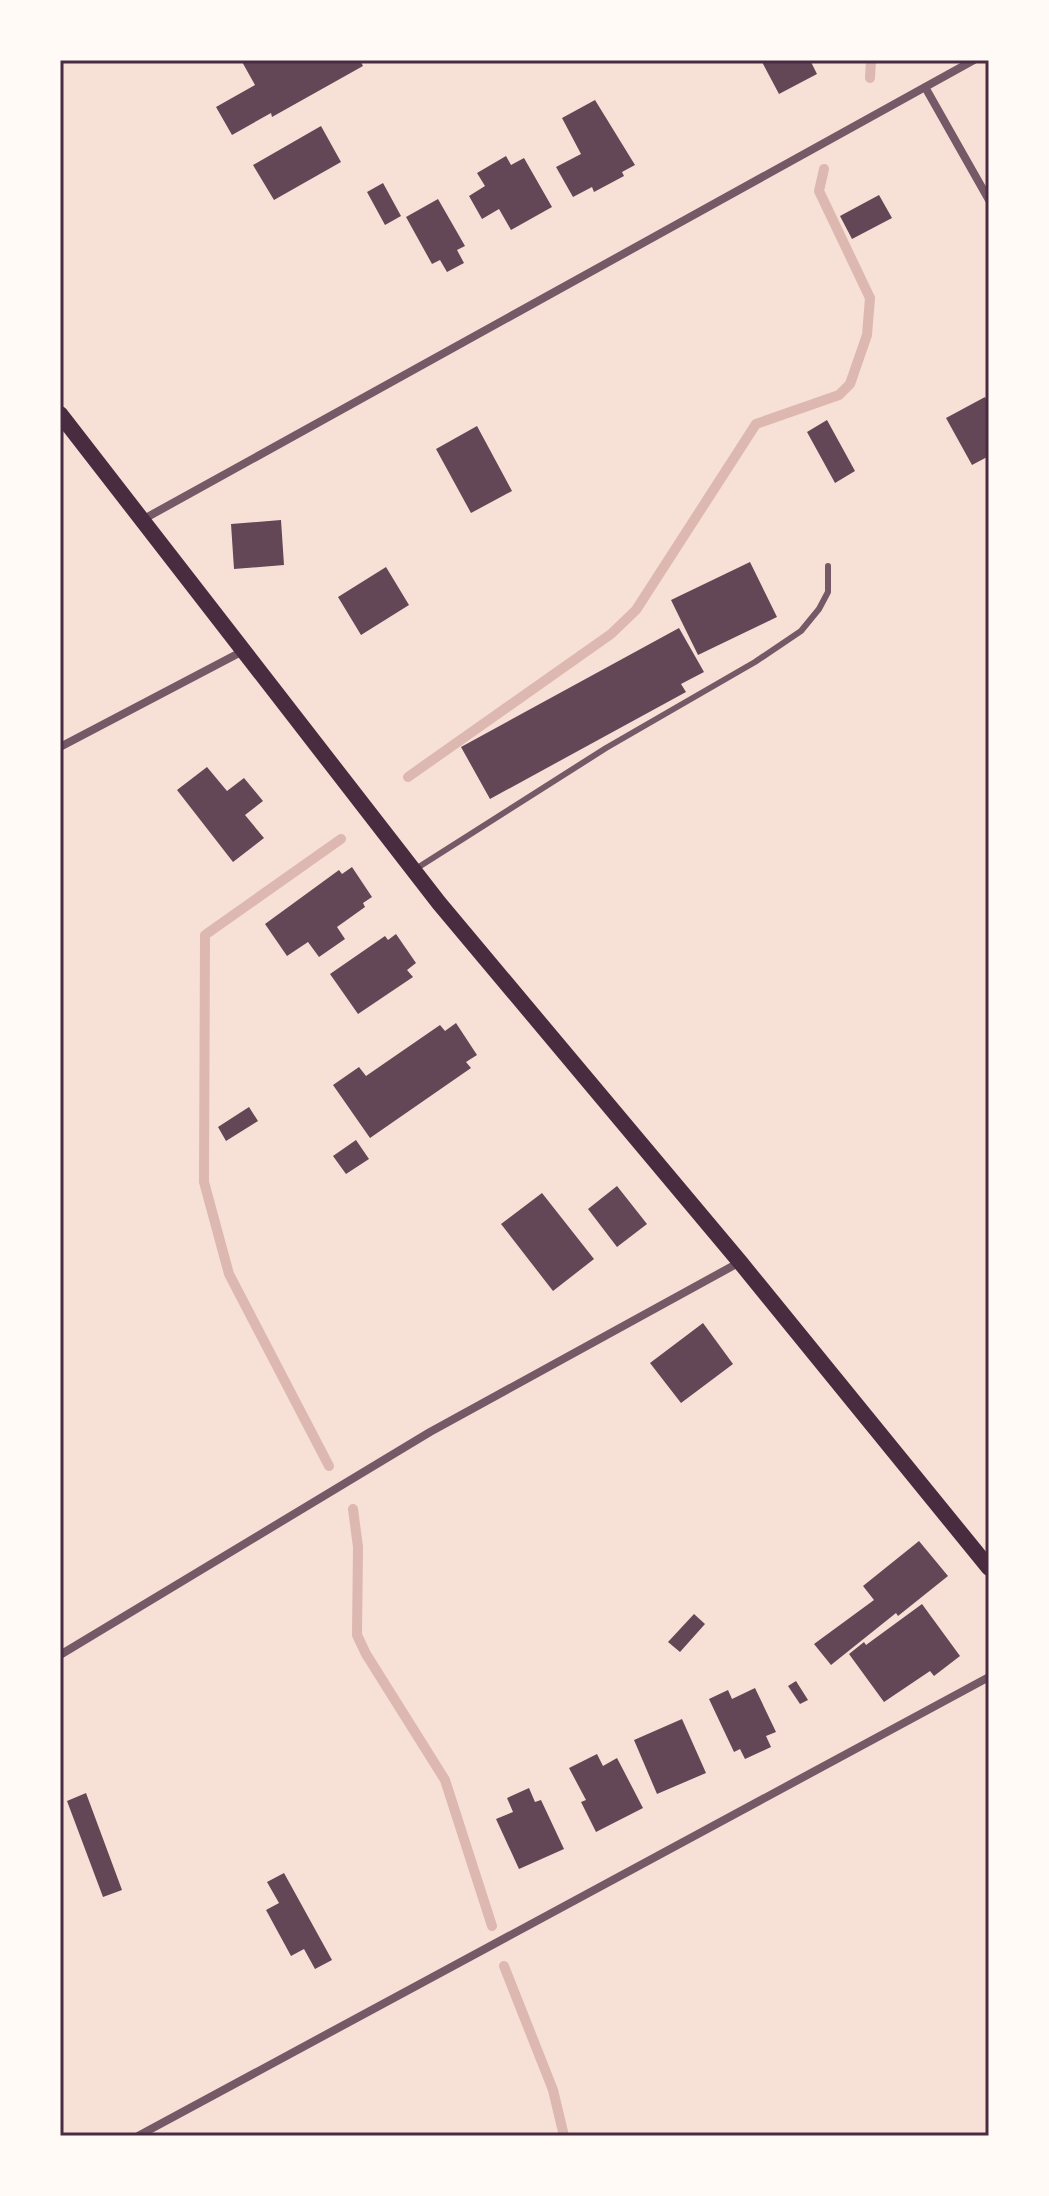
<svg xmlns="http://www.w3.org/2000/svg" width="1049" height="2196" font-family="'IBM Plex Serif',serif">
  <rect width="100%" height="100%" fill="#f7e1d7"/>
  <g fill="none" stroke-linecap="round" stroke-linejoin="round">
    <path stroke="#dcb8b0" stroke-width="10" d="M870 78 871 60
      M408 777 611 634 636 610 756 424 839 395 850 384 867 335 870 298 819 191 824 169
      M329 1466 229 1274 204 1182 205 935 341 839
      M353 1509 358 1547 357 1635 366 1654 445 1780 492 1926
      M504 1966 553 2090 564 2136"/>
  </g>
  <path fill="#644757" d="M241 60H360L363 66 272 117 271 113 232 135 216 107 255 85Z
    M761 60H810L817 74 779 94Z
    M595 100 635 165 622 172 624 176 594 192 592 187 573 197 556 167 581 154 562 118Z
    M321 126 341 162 274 200 253 165Z
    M506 156 511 165 524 158 552 207 511 230 499 209 482 219 469 196 485 186 477 173Z
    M383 183 401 216 385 225 367 192Z
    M879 195 892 218 852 239 840 216Z
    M438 199 465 246 457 250 464 263 447 272 440 260 432 264 406 217Z
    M985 397 989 405V456L972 465 946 418Z
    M827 420 855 471 835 483 807 432Z
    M477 426 512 491 471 513 436 449Z
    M281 520 284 565 234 569 231 524Z
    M750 562 777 617 698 655 671 600Z
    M386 567 409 605 361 635 338 597Z
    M679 628 704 672 681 684 686 692 490 799 461 747Z
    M207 767 227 791 244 778 263 801 245 815 264 838 233 862 177 790Z
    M352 867 372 897 363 903 365 907 337 927 345 939 319 957 308 942 287 956 265 924 339 870 342 874Z
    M396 934 416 963 407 970 413 977 358 1014 330 974 385 936 388 940Z
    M456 1023 477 1055 466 1062 471 1068 370 1138 333 1085 359 1067 366 1076 440 1025 445 1031Z
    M249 1107 258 1121 226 1141 218 1127Z
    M356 1140 369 1159 346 1174 333 1156Z
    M617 1186 647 1224 617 1247 588 1209Z
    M542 1193 594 1259 553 1291 501 1224Z
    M703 1323 733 1364 681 1403 650 1363Z
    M919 1541 948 1576 898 1616 896 1613 831 1665 814 1644 874 1600 863 1586Z
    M922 1604 960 1656 934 1676 930 1671 884 1702 849 1654 864 1642 866 1645Z
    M694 1614 705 1624 680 1652 668 1642Z
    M796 1681 808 1700 800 1704 788 1686Z
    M755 1688 776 1732 766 1736 771 1747 745 1759 740 1749 734 1752 709 1699 728 1690 732 1699Z
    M682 1719 706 1773 657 1794 634 1740Z
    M597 1754 603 1766 617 1758 643 1808 596 1832 581 1802 586 1800 569 1768Z
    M529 1788 535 1802 541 1800 564 1849 519 1869 496 1819 513 1812 507 1798Z
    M86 1793 122 1890 103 1897 67 1801Z
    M284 1873 332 1960 315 1969 304 1949 291 1956 266 1910 279 1903 267 1882Z"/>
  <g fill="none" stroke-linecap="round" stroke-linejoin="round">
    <path stroke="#755966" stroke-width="6" d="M414 870 606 748 755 662 801 631 819 609 828 592V566"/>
    <path stroke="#755966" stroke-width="8" d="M925 87 989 200
      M142 520 974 60
      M60 747 243 651
      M60 1655 430 1432 740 1262
      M138 2136 989 1677"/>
    <path stroke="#4a2c40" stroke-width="16" d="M60 414 439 903 740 1262 989 1568"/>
  </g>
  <rect width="1049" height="2196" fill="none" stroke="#fffaf5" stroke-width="124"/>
  <rect x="62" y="62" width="925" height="2072" fill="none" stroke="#4a2c40" stroke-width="3"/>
</svg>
